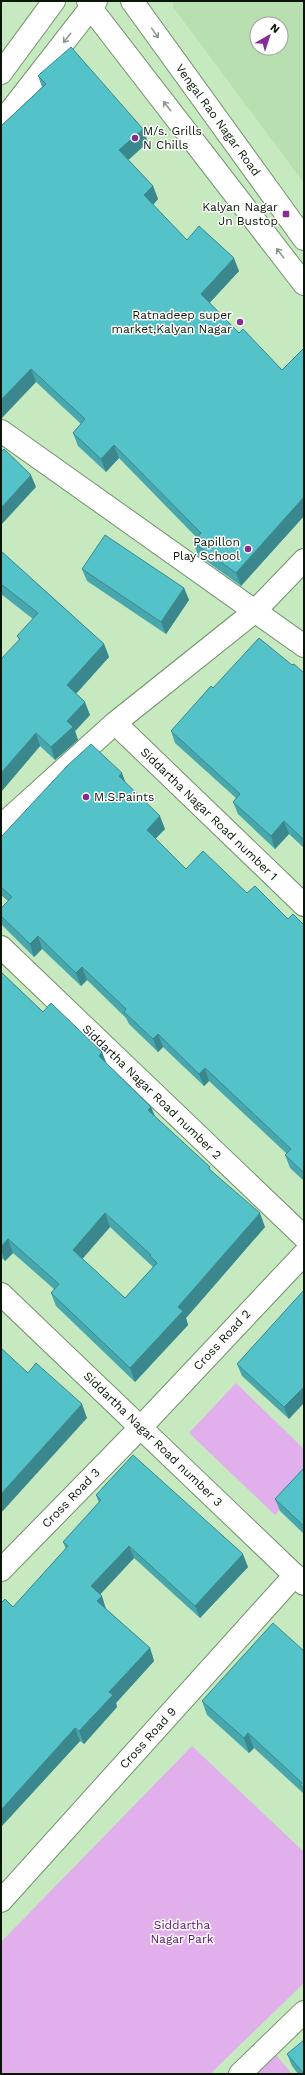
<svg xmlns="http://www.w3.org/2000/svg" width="305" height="2075" font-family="'Work Sans',sans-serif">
  <rect width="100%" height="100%" fill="#c6e9c0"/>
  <path fill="#b7dfb0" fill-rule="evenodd" d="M173 1H304V183L173 7ZM257 24H281V48H257Z"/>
  <path fill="#e2afed" d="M236 1383 304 1449V1483L275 1515 189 1433Z
    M192 1746 304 1852V1983L210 2074H1V1942Z
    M276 2055 292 2074H254Z"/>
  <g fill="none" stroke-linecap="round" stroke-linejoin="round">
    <defs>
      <path id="minor" d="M1 431 304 646
        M115 723 304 905
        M1 826 115 723 254 612 304 560
        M1 947 304 1237
        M1 1294 304 1584
        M1 1570 141 1427 304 1254
        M1 1901 295 1575
        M240 2074 304 2012"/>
      <path id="major" d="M88 1 90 7 304 284
        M132 1 304 239
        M1 73 54 1
        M1 123 96 1"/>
    </defs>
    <use href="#minor" stroke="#71926b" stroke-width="24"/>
    <use href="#major" stroke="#71926b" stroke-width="24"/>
    <use href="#minor" stroke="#fff" stroke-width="22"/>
    <use href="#major" stroke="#fff" stroke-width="22"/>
  </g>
  <path fill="#47a7ad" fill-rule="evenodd" d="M38 76 148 142 128 160 153 186 158 199 153 205 187 240 239 271 209 303 239 333 282 370 304 348V516L241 586 198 555 193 542 197 538 119 458 106 472 78 446 73 433 81 424 36 382 1 418V126L42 87Z
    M1 551 104 644 109 657 76 694 90 715 75 731 78 740 55 760 40 746 1 792 19 640 17 636 33 619 1 594Z
    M82 569 184 588 189 600 166 634 87 581Z
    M292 665 304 673V848L289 834 275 849 238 814 233 802 236 798 175 743 171 731 213 688Z
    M126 783 165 829 155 839 186 869 247 893 288 919 304 925V1181L290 1168 285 1155 287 1154 209 1081 204 1086 163 1047 158 1052 129 1024 126 1018 87 980 81 986 42 949 34 957 2 925 1 923V908L8 901 1 895V837Z
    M1 972 43 1012 102 1052 107 1064 151 1107 155 1117 212 1171 265 1227 186 1318 188 1325 135 1382 56 1306 51 1293 54 1289 13 1253 5 1261 1 1257ZM110 1227 153 1267 125 1298 82 1259Z
    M304 1290 289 1419 242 1376 237 1364Z
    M304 1468V1534L280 1511 275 1499Z
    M96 1495 248 1567 200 1618 134 1558 100 1594 106 1609 150 1648 154 1661 116 1703 117 1707 84 1744 80 1741 1 1827V1603L13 1607 66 1549 63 1542 99 1503Z
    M304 1651V1795L303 1793 254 1748 249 1753 207 1715 202 1701Z
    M287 2054 304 2074H298L292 2066Z"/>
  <path fill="#3a888d" d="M143 129 148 142 124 164 119 150Z
    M153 186 158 199 149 209 144 195Z
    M234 258 239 271 205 308 201 294Z
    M31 369 36 382 1 419V400Z
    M114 445 119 458 106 472 101 459Z
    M31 475 36 487 2 524 1 522V508Z
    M304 497V516L241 586 236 573Z
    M184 588 189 600 166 634 161 622Z
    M104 644 109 657 72 698 67 685Z
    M85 702 90 715 75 731 78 740 55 760 51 747 67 721Z
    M36 733 40 746 1 792V773Z
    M122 773 127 786 119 776Z
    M160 816 165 829 151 843 147 830Z
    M284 821 289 834 275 849 271 836Z
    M38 936 42 949 34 957 30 944Z
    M82 967 87 980 81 986 76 973Z
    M158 1034 163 1047 158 1052 153 1039Z
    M102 1052 107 1066 99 1056Z
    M205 1068 209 1081 204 1086 199 1074Z
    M151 1107 157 1121 148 1110Z
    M105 1213 110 1227 78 1264 73 1250Z
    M260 1213 265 1227 186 1318 188 1325 135 1382 130 1368 178 1307Z
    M8 1239 13 1253 5 1261 1 1249V1247Z
    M304 1387V1403L289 1419 284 1407Z
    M82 1404 87 1418 1 1513V1494Z
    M129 1546 134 1558 96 1599 91 1586Z
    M243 1554 248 1567 200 1618 195 1606Z
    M102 1596 106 1609 97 1601Z
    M150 1648 154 1661 116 1703 117 1707 84 1744 79 1731 109 1692Z
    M75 1728 80 1741 1 1827V1810Z
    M248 1733 254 1748 249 1753 244 1738Z"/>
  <path fill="#53c2c9" stroke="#3a888d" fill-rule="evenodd" d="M71 47 143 129 119 150 153 186 144 195 187 240 199 226 234 258 201 294 239 333 243 329 282 370 304 348V497L236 573 193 542 201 533 114 445 101 459 73 433 85 419 31 369 1 400V126L46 84 38 76 41 73Z
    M4 449 31 475 1 508V452Z
    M105 535 184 588 161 622 82 569Z
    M1 551 104 644 67 685 85 702 67 721 73 727 51 747 36 733 1 773V659L20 639 17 636 38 613 1 584Z
    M259 638 292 665 294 664 304 673V840L284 821 271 836 233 802 240 794 171 731 211 686 213 688Z
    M91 744 122 773 119 776 160 816 147 830 186 869 203 851 247 893 255 886 288 919 293 914 304 925V1173L285 1155 291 1149 205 1068 199 1074 158 1034 153 1039 124 1012 126 1009 82 967 76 973 38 936 30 944 1 916V908L12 897 1 887V837L67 766Z
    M1 972 43 1012 51 1003 102 1052 99 1056 151 1107 148 1110 210 1167 209 1169 260 1213 178 1307 183 1311 130 1368 51 1293 59 1284 8 1239 1 1247ZM105 1213 151 1255 150 1256 157 1263 125 1298 73 1250Z
    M304 1290V1387L284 1407 237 1364Z
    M1 1348 28 1373 36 1363 82 1404 1 1494Z
    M133 1455 243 1554 195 1606 129 1546 91 1586 102 1596 97 1601 150 1648 109 1692 113 1695 79 1731 75 1728 1 1810V1603L5 1599 13 1607 68 1546 63 1542 101 1500 96 1495Z
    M304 1468V1526L275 1499Z
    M273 1623 304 1651V1788L300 1785 302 1783 248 1733 244 1738 202 1701Z
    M304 2040V2074L287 2054Z"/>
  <defs><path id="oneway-shaft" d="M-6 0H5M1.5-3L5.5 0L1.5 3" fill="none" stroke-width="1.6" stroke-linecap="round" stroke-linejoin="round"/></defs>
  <g stroke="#919790">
    <use href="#oneway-shaft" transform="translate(155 33) rotate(55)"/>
    <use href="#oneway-shaft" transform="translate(67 38) rotate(128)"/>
    <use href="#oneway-shaft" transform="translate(167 106) rotate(-128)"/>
    <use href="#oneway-shaft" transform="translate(280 253) rotate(-128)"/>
  </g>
  <g fill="#852b97" stroke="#fff" stroke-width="1.5">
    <circle cx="135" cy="138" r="4"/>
    <rect x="282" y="210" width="8" height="8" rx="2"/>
    <circle cx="240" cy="322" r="4"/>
    <circle cx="248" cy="549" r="4"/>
    <circle cx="86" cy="797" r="4"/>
  </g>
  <g text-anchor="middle" stroke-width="3" stroke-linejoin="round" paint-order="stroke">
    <g font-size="12" fill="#0a1708" stroke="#fff">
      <text transform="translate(218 120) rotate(54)" y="4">Vengal Rao Nagar Road</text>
      <text transform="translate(209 814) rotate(44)" y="4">Siddartha Nagar Road number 1</text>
      <text transform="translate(152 1092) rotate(44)" y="4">Siddartha Nagar Road number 2</text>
      <text transform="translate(222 1340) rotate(-47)" y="4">Cross Road 2</text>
      <text transform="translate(153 1439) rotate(44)" y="4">Siddartha Nagar Road number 3</text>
      <text transform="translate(71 1498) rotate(-46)" y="4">Cross Road 3</text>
      <text transform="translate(148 1738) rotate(-48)" y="4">Cross Road 9</text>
    </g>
    <g font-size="12" fill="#0a1708" stroke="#fff" text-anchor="end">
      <text x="143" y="135" text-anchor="start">M/s. Grills<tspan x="143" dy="14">N Chills</tspan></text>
      <text x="278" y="211">Kalyan Nagar<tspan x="278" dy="14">Jn Bustop</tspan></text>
      <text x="232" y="319">Ratnadeep super<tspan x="232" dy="14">market,Kalyan Nagar</tspan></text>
      <text x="240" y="546">Papillon<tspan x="240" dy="14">Play School</tspan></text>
      <text x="94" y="801" text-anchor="start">M.S.Paints</text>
    </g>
    <g font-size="12" fill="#600f6e" stroke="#fff">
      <text x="182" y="1929">Siddartha<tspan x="182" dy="14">Nagar Park</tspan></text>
    </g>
  </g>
  <rect width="305" height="2075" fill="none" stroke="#0a1708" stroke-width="4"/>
  <g transform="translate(269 36) rotate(39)"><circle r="19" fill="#ffffff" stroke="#9da29c"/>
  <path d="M0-3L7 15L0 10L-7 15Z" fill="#852b97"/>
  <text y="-6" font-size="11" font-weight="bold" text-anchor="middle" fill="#0a1708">N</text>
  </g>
</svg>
